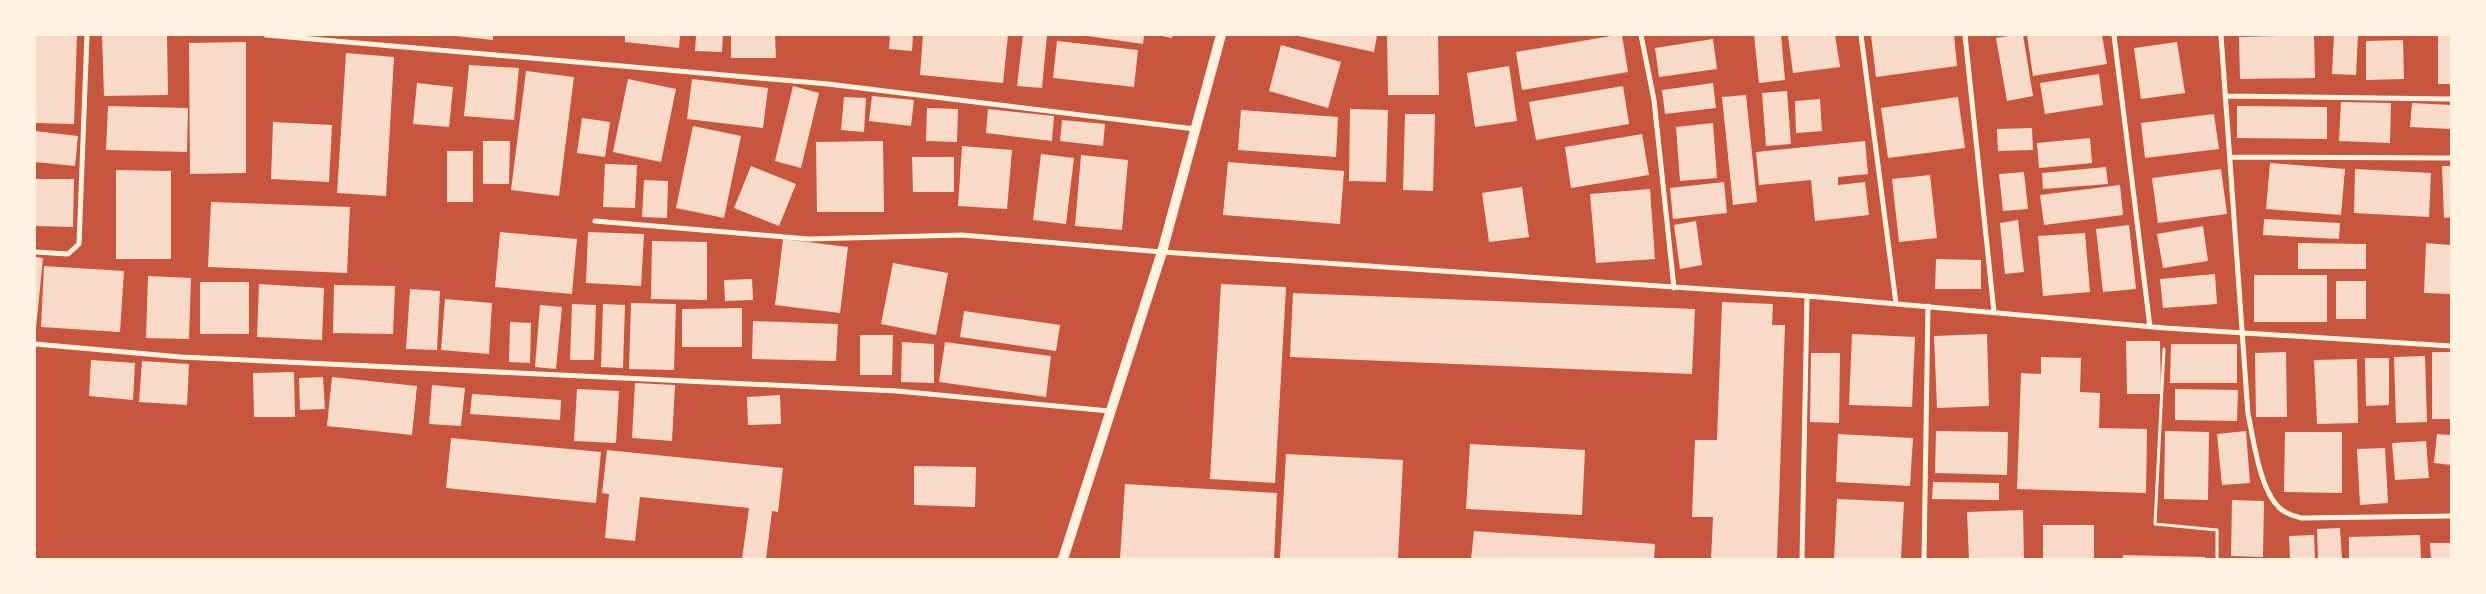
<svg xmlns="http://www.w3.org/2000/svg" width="2486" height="594" font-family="Mulish,sans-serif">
  <rect width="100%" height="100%" fill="#c8553d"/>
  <path fill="#f7dbc8" d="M35 35H77L74 124 35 123Z
    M102 35H167L168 95 104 96Z
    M446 35H493V40Z
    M625 35H680L679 48 625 42Z
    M696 35H723L722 52 695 51Z
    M731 35H775L776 58H731Z
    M890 35H913L912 51 889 49Z
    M923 35H1008L1003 83 920 75Z
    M1023 35H1047L1042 88 1017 86Z
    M1081 35H1144L1143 44Z
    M1158 35H1173L1172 38Z
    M1294 35H1377L1374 52Z
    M1387 35H1438L1439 95H1388Z
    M1617 35H1622L1628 72 1522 90 1516 52Z
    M1754 35H1781L1785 80 1759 83Z
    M1835 35 1840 67 1793 73 1788 36Z
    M1871 35H1954L1957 66 1876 77Z
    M2014 35H2023L2033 96 2007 101 1996 38Z
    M2027 35H2102L2107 64 2033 76Z
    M2314 35 2315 78 2240 79 2239 37Z
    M2334 35H2358L2356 75 2332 74Z
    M2438 35 2451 36V84H2438Z
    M1713 39 1717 69 1659 77 1655 48Z
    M2403 40 2404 79 2366 80V41Z
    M1057 41 1138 50 1134 87 1053 78Z
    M246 42V173L190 174 189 43Z
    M2177 42 2185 93 2141 99 2134 48Z
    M1281 45 1341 62 1328 108 1269 91Z
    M346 53 394 57 386 196 337 193Z
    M469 65 519 68 514 120 464 116Z
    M1509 66 1517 121 1475 127 1467 73Z
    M526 71 574 77 559 196 511 190Z
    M2099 74 2103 105 2045 114 2040 83Z
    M628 79 676 89 661 162 613 152Z
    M692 79 768 88 763 128 687 119Z
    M417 83 453 87 449 127 413 124Z
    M1713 83 1716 108 1665 114 1662 90Z
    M793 86 819 93 801 168 775 161Z
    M1623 86 1629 124 1536 140 1529 102Z
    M1787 91 1791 144 1766 146 1762 93Z
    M1746 95 1757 202 1733 205 1722 97Z
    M872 96 914 100 911 126 869 121Z
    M844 97 866 98 864 132 841 130Z
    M1958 97 1965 148 1888 158 1881 108Z
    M1820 99 1822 131 1796 133 1795 101Z
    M2341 102 2391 103 2390 143 2339 141Z
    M2412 103 2451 105V129L2410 127Z
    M108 106 188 108 187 152 106 150Z
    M2237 106 2327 107V139L2237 138Z
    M927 108 958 109 957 142 926 141Z
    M988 109 1054 116 1052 141 986 133Z
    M1350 109 1388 110 1386 182 1349 181Z
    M1241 110 1338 117 1336 157 1238 150Z
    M1405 114H1435L1433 191 1403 190Z
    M2214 114 2219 149 2145 158 2141 123Z
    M582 118 610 122 605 157 577 153Z
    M1062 120 1105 124 1103 146 1060 141Z
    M273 122 332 125 329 182 271 179Z
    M1713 123 1717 178 1680 181 1676 127Z
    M693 126 741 136 724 218 676 208Z
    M2032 128 2033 150 1998 151 1997 129Z
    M35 131 78 136 75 166 35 162Z
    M1642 134 1649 175 1571 188 1565 147Z
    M2090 138 2092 163 2039 168 2037 143Z
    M483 141H510L509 184H483Z
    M883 141 884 212H817L816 142Z
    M1865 141 1868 174 1838 177V185L1865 182 1869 215 1815 221 1811 180 1759 185 1756 152Z
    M962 146 1012 150 1007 209 958 206Z
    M447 151H473V202H447Z
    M1041 154 1074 158 1066 224 1033 220Z
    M1081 155 1128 160 1122 230 1075 226Z
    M912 157H954V192H913Z
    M1228 162 1344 171 1340 224 1223 215Z
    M2270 163 2345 169 2341 215 2266 209Z
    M605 164 637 165 635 208 603 207Z
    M751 166 796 184 779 226 734 208Z
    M2442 166H2451V217L2444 218Z
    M2106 167 2108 184 2043 189 2042 173Z
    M2221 169 2227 214 2158 223 2152 178Z
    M2355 169 2431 173 2429 217 2354 213Z
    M116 170 171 171V259H116Z
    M2024 172 2028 209 2003 211 1999 174Z
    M1930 175 1937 238 1899 242 1892 179Z
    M35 179H74L73 227 35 226Z
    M644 180 668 181 667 218 642 217Z
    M1724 182 1727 213 1673 219 1670 188Z
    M2120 185 2123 215 2044 225 2040 195Z
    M1522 187 1529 237 1489 242 1482 193Z
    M1650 189 1655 259 1596 263 1590 194Z
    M211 202 350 207 347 273 208 267Z
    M2264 219 2340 223 2339 239 2263 235Z
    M2018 220 2024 272 2005 274 2000 223Z
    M1696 221 1702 265 1680 269 1674 225Z
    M2129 225 2136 289 2103 292 2096 229Z
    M2203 226 2208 261 2163 268 2157 234Z
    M500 232 577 239 572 294 495 287Z
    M588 232 644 234 641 286 586 283Z
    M2085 233 2090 292 2043 296 2038 236Z
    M783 239 848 247 840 313 775 305Z
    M652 241 707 242V300L651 299Z
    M2298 243 2366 244V269H2298Z
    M2426 243 2451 245V294L2424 293Z
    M35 257 43 258 36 328H35Z
    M1936 259 1981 260V289H1935Z
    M893 263 948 273 936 335 881 324Z
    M44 266 124 271 120 332 41 327Z
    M2215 274 2217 304 2163 308 2160 279Z
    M2254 275H2327V322H2254Z
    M148 276 191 278 189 339 146 338Z
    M752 279 753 300 725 301 724 280Z
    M2336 281H2366V319H2336Z
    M200 282H249V334H200Z
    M259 284 324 288 322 340 257 337Z
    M1221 284 1286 287 1275 483 1210 479Z
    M334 285 395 286 393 334 333 333Z
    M410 289 440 291 437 350 406 349Z
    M1293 293 1695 309 1692 374 1290 357Z
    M445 299 492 303 489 354 441 350Z
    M1722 302 1773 304 1772 325H1785L1777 559H1711L1713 517H1692L1695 440H1717Z
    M631 303 676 304 674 370 629 369Z
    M572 304 596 305 594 360H570Z
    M603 304 625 305 623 368 601 367Z
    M540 305 562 307 556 369 535 367Z
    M742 308V347H682V309Z
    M964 311 1060 325 1056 351 960 337Z
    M753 321 838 324 836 361 752 359Z
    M510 322 531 323 530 363 509 362Z
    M1852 334 1915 337 1912 407 1849 405Z
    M1987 334 1989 406 1937 408 1934 336Z
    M860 335H893L892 375H860Z
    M2126 341H2160L2161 394H2127Z
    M902 342 934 344V383L901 382Z
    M945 342 1051 356 1046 397 939 382Z
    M2171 344H2237V383H2170Z
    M2286 352 2287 417H2256L2255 353Z
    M2432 352H2451V419H2432Z
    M1811 353H1840L1839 423 1810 422Z
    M2425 356 2427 422 2396 423 2394 357Z
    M2041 357 2081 358 2080 392 2100 393 2099 428 2147 429 2146 493 2017 489 2021 373 2041 374Z
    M2365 358H2389V405L2366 406Z
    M2357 359 2358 423 2317 424 2314 360Z
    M91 360 135 363 133 400 89 396Z
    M142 361 189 364 187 405 139 402Z
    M294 372 295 417H254L253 373Z
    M323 377 325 409 300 410 299 378Z
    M332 377 417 386 412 435 327 426Z
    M635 383 675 385 672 441 632 438Z
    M432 385 465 388 461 426 429 424Z
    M577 389 619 391 616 443 574 441Z
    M2175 389 2238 390 2237 421 2175 420Z
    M472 394 561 400 560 420 470 414Z
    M780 395 781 424 748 425 747 397Z
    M1936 431 2008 432 2007 475 1935 473Z
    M2165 431 2209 432 2208 500 2164 499Z
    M2246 431 2250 483 2222 485 2217 434Z
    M2285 432H2342V493L2284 492Z
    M1838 434 1913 438 1910 486 1836 482Z
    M2437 434 2451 435V465L2434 463Z
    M451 438 601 452 596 503 446 488Z
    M2426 441 2429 478 2395 480 2392 443Z
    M1470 444 1585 450 1582 515 1466 509Z
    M2385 448 2388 503 2360 505 2357 449Z
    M607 450 783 468 778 512 772 511 766 559H742L749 508 640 497 635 541 605 538 609 494 602 493Z
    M1286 454 1403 460 1398 559H1280Z
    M914 466 976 467 975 507 914 505Z
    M1933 482 1999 483V500L1932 499Z
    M1125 484 1277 493 1274 559H1120Z
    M1837 499 1904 502 1901 559H1834Z
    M2232 500 2264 501 2263 557 2231 556Z
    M2023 510 2024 559H1969L1967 512Z
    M2043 525H2094V559H2043Z
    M2340 528 2342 559H2318L2317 529Z
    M1474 531 1655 544 1654 559H1471Z
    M2314 535 2315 559H2290L2289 536Z
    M2420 535 2421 559H2349V537Z
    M2430 543H2451V559H2431Z
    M2123 555 2205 557V559H2123Z"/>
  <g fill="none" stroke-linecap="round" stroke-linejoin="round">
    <path stroke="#fff3e0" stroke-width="3" d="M2164 349 2155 524 2217 530V559"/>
    <path stroke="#fff3e0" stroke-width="5" d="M266 35 828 84 1195 129
      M1641 35 1654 100 1674 288
      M1861 35 1896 303
      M1965 35 1994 312
      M2114 35 2150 327
      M2221 35 2248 414C2254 441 2260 494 2282 510 2287 514 2295 516 2301 518L2451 516
      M2225 96 2451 99
      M2230 157 2451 158
      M595 221 808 239 962 235 1162 252 1807 296 2165 328 2451 346
      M35 252 68 254 79 244 87 35
      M35 344 181 357 897 391 1109 411
      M1802 559 1807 296
      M1924 559 1928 306"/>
    <path stroke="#fff3e0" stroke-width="10" d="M1063 559 1162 252 1221 35"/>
  </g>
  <rect width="2486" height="594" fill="none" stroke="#fff3e0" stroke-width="72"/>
</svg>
